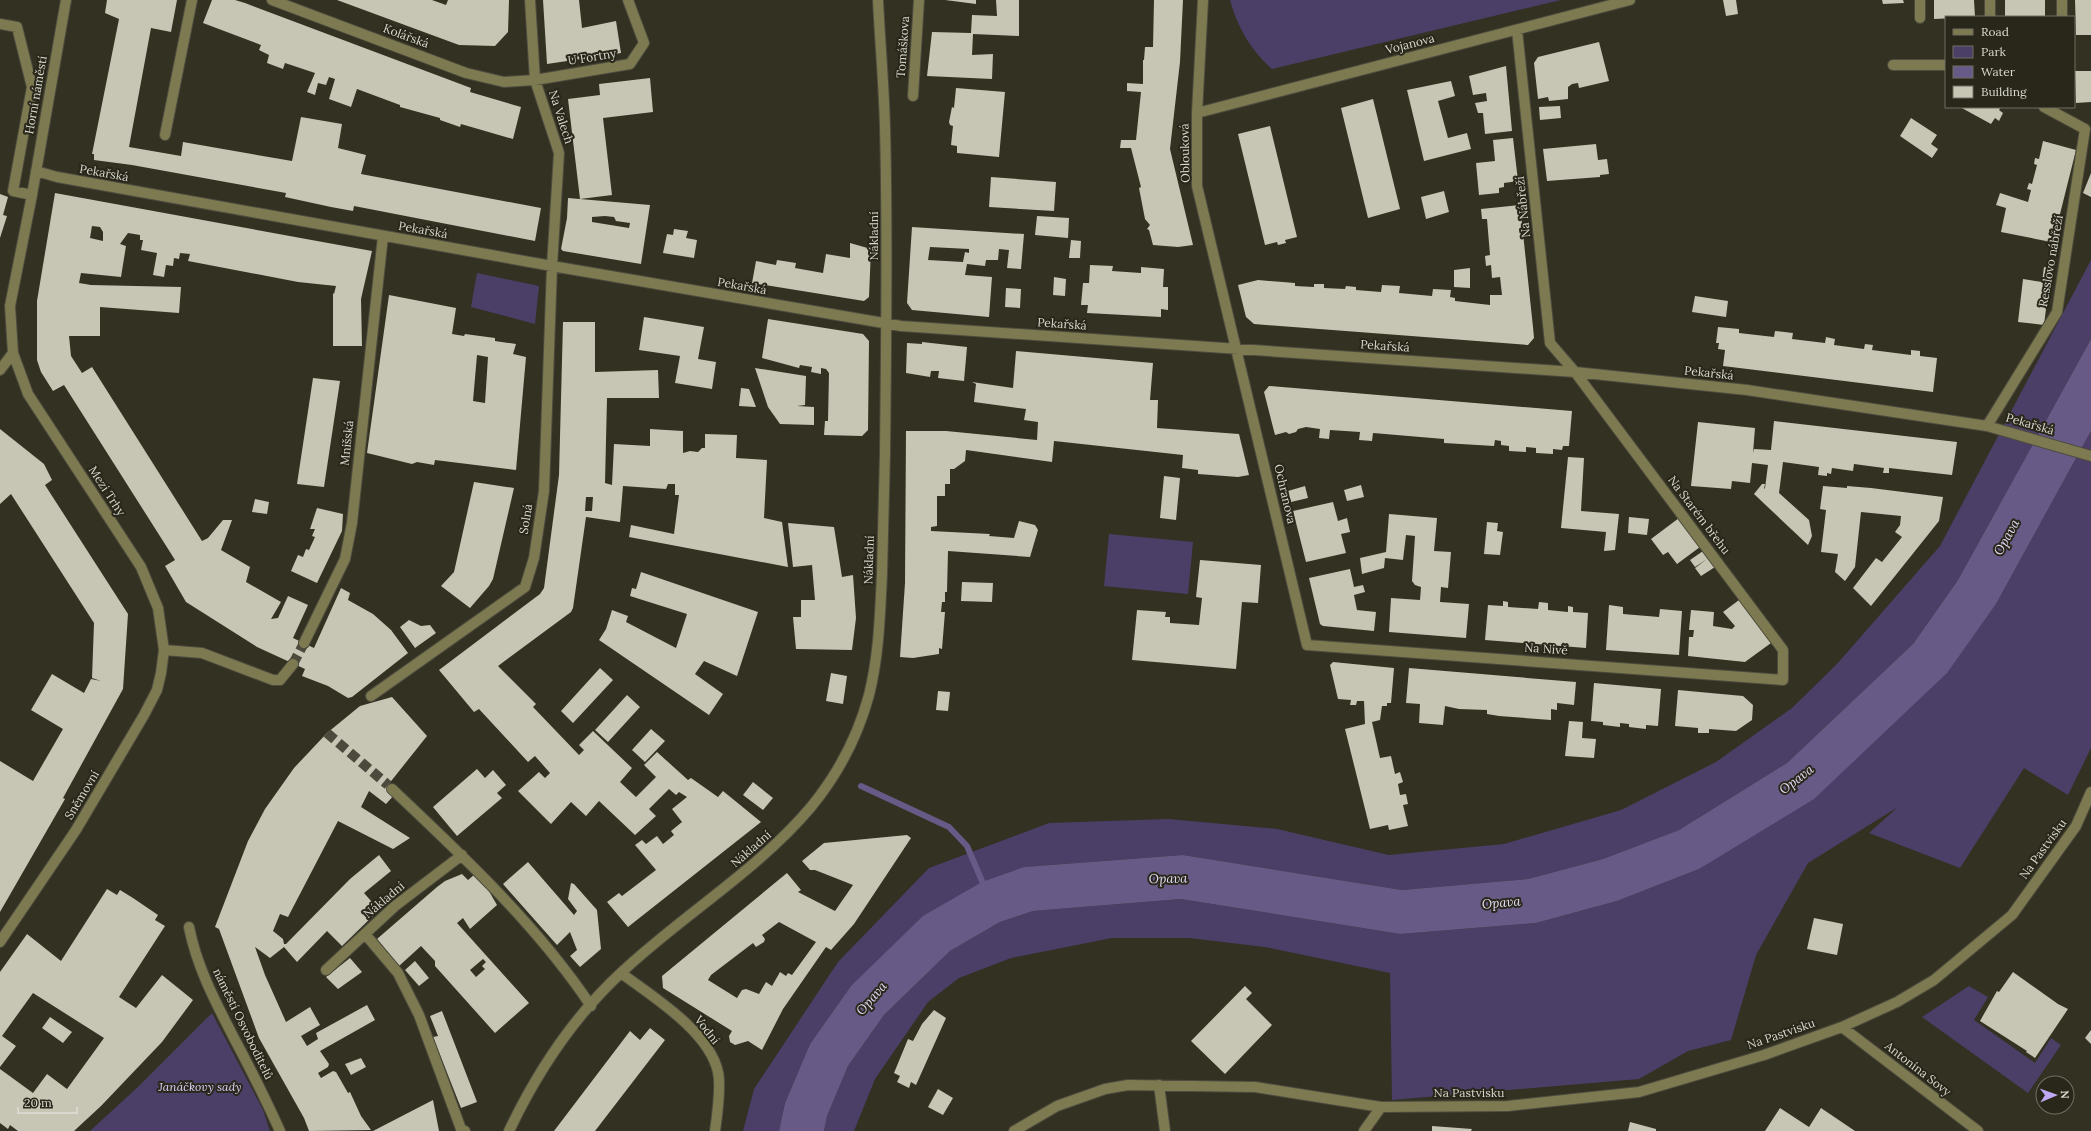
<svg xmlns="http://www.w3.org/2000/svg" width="2091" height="1131" font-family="Lora,serif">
  <rect width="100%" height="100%" fill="#323122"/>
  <path fill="#4b3f68" d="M1230 0H1561L1272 69C1250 49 1238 28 1230 0Z
    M2091 260V339L1958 580 1913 644 1787 763 1679 830 1603 859 1528 879 1402 890 1183 855 1024 867 851 986 810 1044 785 1103 779 1131H743L754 1089 838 962 929 868 1049 823 1168 819 1277 829 1389 855 1504 844 1621 810 1716 762 1792 708 1837 664 1940 546Z
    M477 273 539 286 535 324 471 307Z
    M2091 431V748L2068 795 2024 768 1960 868 1869 833 1898 807 1808 863 1756 955 1731 1040 1688 1051 1639 1079 1392 1100 1390 973 1265 947 1189 938H1112L1011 958 959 978 928 1002 875 1079 854 1131H824L827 1116 848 1066 884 1015 950 951 1000 922 1033 911 1181 899 1400 934 1536 923 1617 901 1699 869 1946 673 1996 604Z
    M1109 534 1193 542 1188 594 1104 586Z
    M1969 986 1988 997 1974 1020 2035 1063 2051 1038 2061 1045 2028 1093 1922 1017Z
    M212 1013 263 1110 270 1131H90L139 1086Z"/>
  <path fill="#675a86" d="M2091 339V431L1996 604 1947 673 1814 799 1699 869 1617 901 1536 923 1400 934 1181 899 1033 911 1000 922 950 951 884 1015 848 1066 827 1116 824 1131H779L785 1103 810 1044 851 986 923 916 982 882 1024 867 1183 855 1402 890 1528 879 1603 859 1679 830 1787 763 1913 644 1958 580Z"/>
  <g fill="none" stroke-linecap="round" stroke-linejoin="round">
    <path stroke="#675a86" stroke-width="6" d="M861 786 949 827 967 846 985 888"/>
  </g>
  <path fill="#c7c6b4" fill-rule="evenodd" d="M107 0H177L171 32 151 28 129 147 181 156 183 142 292 161 301 117 342 124 338 148 366 155 361 174 541 208 535 241 354 206 353 211 331 207 285 197 286 193 132 165 94 160V154H92L119 19 105 13Z
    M212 0H235L245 3 471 88 470 92 521 107 513 139 461 124 460 127 440 120V118L400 107V105L357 89 351 107 329 99 335 79 329 77 326 85 318 83 315 95 307 92 315 73 285 63 283 69 267 63 269 55 259 50 261 45 203 23Z
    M337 0H432L446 5 448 0H509L508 32 495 46 459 45Z
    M543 0H579L582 28 616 21 621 53 547 64Z
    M945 0H976V4Z
    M996 0H1019V36L973 34 972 55 993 54 992 79 927 76 932 32 971 33 972 15 997 16Z
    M1154 0H1183L1180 62 1170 149 1193 245 1178 247 1153 245 1149 230 1147 229 1150 225 1145 219 1139 188 1141 187 1131 148H1120L1121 140H1136L1141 92 1127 91V83L1143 84V60H1144L1145 47H1153Z
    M1723 0H1736L1738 14 1726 16Z
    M1882 0H1903L1904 3 1883 4Z
    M1934 0H1974L1975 17 1934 19Z
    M2005 0H2045V17H2005Z
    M2075 0H2091V35H2076Z
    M1599 42 1609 81 1579 88 1578 83 1572 84 1568 87V99L1549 101 1548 97 1538 99 1534 63 1538 57Z
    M1506 66 1512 131 1485 134 1483 113H1478L1475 103 1487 101 1486 93 1473 95 1469 76Z
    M2075 71H2091V102L2076 103Z
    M650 78 653 112 603 118 612 195 580 199 568 99 600 95 599 84Z
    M1451 81 1455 96 1438 101 1448 138 1467 133 1471 149 1424 161 1407 90Z
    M956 88 1005 92 999 157 957 153V146L951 145 953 126 950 125 949 122 952 107 954 108Z
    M1373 99 1400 209 1368 218 1341 108Z
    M1560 106 1561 118 1540 120 1539 107Z
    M1960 107H2001L1999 110 2003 113 1999 121 1995 118 1991 124Z
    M1911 118 1937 135 1931 144 1938 149 1932 158 1900 136Z
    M1270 126 1297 237 1285 240 1286 243 1278 245 1277 242 1265 245 1238 134Z
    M1513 138 1518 181 1504 183V187L1499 188V193L1479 195 1476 163 1495 161 1493 140Z
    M2043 141 2076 150 2060 214 2051 242 2001 232 2006 208 1996 205 2000 193 2028 202 2031 190 2027 189 2029 183 2032 184 2037 165 2034 164 2035 158 2039 159Z
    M1596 144 1598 160 1607 159 1609 174 1600 175V177L1547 181 1543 149Z
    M2091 173V197L2083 193Z
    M991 177 1056 182 1054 211 989 207Z
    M1444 191 1449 212 1426 219 1421 197Z
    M55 193 372 251 361 299 362 346H333V293L334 294 336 286 298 282 188 261 190 254 180 253 179 259 174 258 173 266 166 265 164 277 153 275 157 253 141 250 143 240H140V235L128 233 120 244 126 246 121 277 81 273 79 283 91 285 181 287 179 313 100 307V336H69L71 356 82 373 92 367 202 541 208 538 223 520H232L221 550 250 567 246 582 281 602 271 619 278 618 288 596 308 605 293 638 314 648 341 588 350 593 348 600 373 614 391 630 408 653 352 697 348 698 328 686 302 676 305 669 257 647 186 602 165 566 175 560 170 552 64 385 53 391 41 372 37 360V301ZM92 226 100 227 103 232V241L90 238Z
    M0 194 8 197 3 215 7 216 0 238Z
    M568 198 650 205 641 264 563 251 561 249 567 218ZM605 216 614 217 616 221 630 223 629 228 592 222V217Z
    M1520 205 1533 327 1534 338 1528 345 1254 324 1246 317 1238 285 1258 280 1295 283V286L1314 287V284H1324V288L1345 289 1346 286 1356 287V290L1381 292 1382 285 1400 286 1399 293 1432 296 1433 289 1451 290 1450 297 1455 298V301L1490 305V295H1502L1500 277 1492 278 1491 265 1486 266 1485 256 1490 255 1487 219H1482L1481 209Z
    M1037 216 1069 218 1068 238 1035 235Z
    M912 227 1024 234 1021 269 1007 268 1009 250 999 249 998 260H986L985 266 967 264 965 275 992 277 989 317 912 310 907 303ZM930 247 969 249V253L965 252 963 262 928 260Z
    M674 229 688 231 686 238 697 240 694 258 663 253 667 234 673 235Z
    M1071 240 1081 241 1080 258H1069Z
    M850 243 871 249 869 297 864 301 752 283 756 261 776 265 777 260 796 263 795 268 823 273 826 254 850 258Z
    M1090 265 1113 266 1112 271 1141 273V267L1164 269 1163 287H1168V310L1161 309V317L1087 313 1088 305H1081L1083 283H1089Z
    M2044 267 2051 268 2044 325 2018 322 2023 279 2042 282Z
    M1470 268V288L1454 287V270Z
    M1054 277 1066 279 1065 296 1053 295Z
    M1006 288 1021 289 1020 308 1005 307Z
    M389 295 456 308 452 334 464 336 465 334 495 338V341L516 344 513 354 526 357 516 470 435 460 434 465 417 462 412 464 367 453ZM477 355 488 357 485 403 473 401Z
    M1695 296 1728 301 1726 317 1692 312Z
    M644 317 704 327 698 359 716 362 712 389 675 383 680 356 639 350Z
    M768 319 863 334 869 341 868 430 862 436 824 435 825 421H828L829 373 826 369 821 368V374L811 372 812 367 800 365 799 368 762 358Z
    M563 322H595V372L658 370 659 398H607L605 483 612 485 614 444 650 446V429L683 431V453L690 451 698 452 702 448H705V434L737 435 736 458 767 460 764 518 782 522 788 567 629 537 631 525 674 534 679 495H675V484H668L666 489 623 486 620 522 586 517 573 608 571 612 498 666 536 704 533 707 579 755 584 750 579 745 593 731 632 768 620 782 636 797 656 777 644 765 657 752 688 780 691 778 718 797 723 791 761 822 628 927 607 902 619 893 622 896 656 870 635 845 642 840 646 844 657 836 663 844 674 835 671 831 682 822 672 809 687 797 679 792 676 795 669 789 649 809 656 816 635 835 599 801 586 816 571 802 551 824 518 791 539 772 545 778 550 773 535 756 528 762 479 709 474 712 439 670 540 594 544 588 559 475ZM586 497H593L592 511H585Z
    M1718 327 1739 329V333L1774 337 1775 331 1793 333 1792 339 1825 343 1826 337 1835 339 1834 345 1864 349 1865 344 1873 345 1872 350 1911 355V350L1920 351V356L1937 358 1933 392 1723 366 1725 350 1718 349 1719 343H1716Z
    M922 342 967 347 964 381 938 378 939 371H931L930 377 906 373 907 343 922 344Z
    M1016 351 1153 363 1150 400H1158L1157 428 1239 434 1249 475 1238 477 1198 474V470L1182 468 1183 455 1054 441 1052 462 966 450 965 461 954 469H950V484H945V496H937V526L931 527V531L990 534 989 536 1014 538 1019 521 1035 525 1038 530 1030 557 948 551 947 592H945V602H942L941 612H945L942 649 939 648V654L913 658 900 657 905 583 906 431H946L1037 440 1038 422 1024 420 1026 409 974 402 976 384 972 382 1013 388Z
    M755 368 806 376 805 405 797 406 814 407V425L780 424 768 407Z
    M313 378 340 381 324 487 297 484Z
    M1269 386 1572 411 1569 446H1563L1562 450 1553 449V454L1536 453V448L1526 447V452L1509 451V446L1501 445V441L1495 440 1494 446 1444 443V439L1373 433 1372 441 1359 440 1360 432 1330 430 1329 439 1319 438 1320 429 1306 427 1298 429 1296 432 1289 434 1286 432 1275 435 1264 392Z
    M741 388 749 389 756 407 739 406Z
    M1774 421 1957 442 1952 475 1889 468V473H1883L1884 468 1854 464 1853 471 1832 468 1831 474 1827 473V476L1818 475 1819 467 1783 462 1779 493 1809 520 1812 536 1808 545 1754 494 1762 484H1765L1764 489 1765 488 1768 465 1752 463 1750 483 1732 481 1731 489 1691 486 1698 422 1755 428 1753 453 1754 449 1771 450Z
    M0 429 44 464 52 480 45 485 128 614 123 689 63 798 65 799 0 912V761L33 781 63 729 31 710 52 674 84 693 91 679 101 681 92 678 94 623 11 494 0 504Z
    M1568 457 1584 458 1581 511 1619 514 1615 550 1604 551 1606 532 1561 528Z
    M1164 476 1180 478 1176 520 1160 518Z
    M474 482 514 488 493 579 489 586 470 608 441 586 454 572Z
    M1361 485 1364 497 1347 501 1344 490Z
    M1305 486 1308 498 1291 502 1288 491Z
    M1823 486 1847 488V486L1871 488 1943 497 1939 521 1871 606 1853 588 1876 558 1882 562 1902 537 1895 532 1900 525 1901 516 1861 512 1855 567 1845 581 1835 572 1838 554 1821 552 1826 510 1820 509Z
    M255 499 269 502 267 514 252 512Z
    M1333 502 1338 521 1347 518 1350 532 1341 534 1346 553 1306 562 1293 511Z
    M317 508 343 514 342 531 317 583 291 571 298 555 303 557 306 549 309 550 315 537 312 536 315 529H310Z
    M1389 514 1437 518 1434 551 1451 552 1448 588 1441 587 1440 602 1469 604 1466 638 1389 632 1391 598 1420 600 1421 587 1415 585 1412 581 1415 536 1406 535 1403 560 1385 558 1384 568 1362 574 1360 558 1386 552Z
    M1629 517 1649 519 1647 535 1628 533Z
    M1679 518 1700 547 1677 564 1668 552 1663 555 1651 539Z
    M1487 522 1498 523 1497 531 1503 532 1500 555 1484 554Z
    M788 523 834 527 842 577 853 575 856 618 852 650 796 649 793 617H801V600H815L812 565 793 567Z
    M1703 551 1715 567 1701 576 1695 568 1707 559 1695 567 1690 560Z
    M1200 560 1261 565 1258 603 1242 602 1236 669 1132 660 1137 610 1166 612 1165 617H1170V623L1199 625 1202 598 1196 597Z
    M1350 569 1354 587 1363 585 1365 592 1354 595 1357 610 1376 612 1374 631 1323 626 1320 624 1309 578Z
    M641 572 758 612 737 676 704 661 695 674 723 694 709 715 599 640 606 629 612 610 628 616 626 622 676 648 687 614 630 596 632 588 636 589Z
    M962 582 993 583 992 602 961 601Z
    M1739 600 1771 643 1745 662 1688 656 1689 637H1693L1694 630H1689L1691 610 1714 612 1713 626 1732 629 1735 626 1723 612Z
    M1503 601 1508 602V607L1538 609 1539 602 1548 603V610L1568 612V606L1573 607V612L1588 613 1586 648 1485 640 1488 605 1503 606Z
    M1609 605 1623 607V614L1659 617 1660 609 1682 611 1679 655 1606 650Z
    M409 620 421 626 430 625 436 633 415 648 400 627Z
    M1333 662 1394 668 1391 703H1387V706H1382L1380 720 1372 722 1380 758 1391 756 1395 774 1400 772 1403 782 1398 784 1400 795 1406 794 1408 804 1403 805 1408 826 1389 830 1388 825 1370 829 1345 729 1365 724 1364 701H1357L1356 705H1350L1351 700 1338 699 1330 665Z
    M600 668 613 680 573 723 561 711Z
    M1409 668 1576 682 1574 705 1557 703V710L1551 709V720L1499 716 1487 714V710L1459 709 1445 706 1443 725 1419 723 1420 704 1406 703Z
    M831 673 847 676 843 704 826 701Z
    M1594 683 1661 689 1658 726 1646 725V729L1629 727V724L1620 723V727L1603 725V722L1591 721Z
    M1678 690 1743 696 1753 705 1752 720 1736 731 1709 729V733H1698V728L1675 726Z
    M938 691 950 692 948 711 936 710Z
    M627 695 640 707 608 742 595 730Z
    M392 697 427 736 388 785 387 787 395 794 386 804 369 791 361 807 410 838 393 849 338 821 288 917 280 914 273 931 283 939 284 944H286L350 879 379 855 391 871 364 893 379 910 342 946 327 931 297 962 284 947 270 958 255 947 265 975 286 1022 310 1007 320 1025 301 1036 307 1046 318 1039 316 1033 367 1005 375 1020 320 1051 329 1064 328 1067 318 1073 321 1078 333 1071 336 1072 348 1093 350 1092 361 1116 371 1130 309 1131 304 1118 259 1038 219 929 215 927 248 841 265 809 294 768 327 733 360 706Z
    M1569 721 1583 722 1582 738 1596 739 1594 758 1565 756Z
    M651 729 665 741 645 762 632 750Z
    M477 769 485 778 493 770 506 785 497 793 502 798 457 836 433 807Z
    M753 782 773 798 763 810 743 795Z
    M907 835 911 838 854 924 831 950 826 947 783 1009 762 1050 748 1041 735 1045 730 1042 729 1036 732 1031 663 988 662 976 787 873 801 890 798 892 835 911 853 885 815 870H810L802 861 824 843ZM779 922 816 942 792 975 788 973 786 976 780 972 772 986 766 982 759 994 746 989 742 990 737 998 708 980 711 975 753 943 756 947 764 942 765 939 762 935Z
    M528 862 574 915 577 911 568 899 571 883 574 884 597 910 601 949 580 967 570 956 577 950 570 932 557 945 503 884Z
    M462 874 468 880 474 875 486 888V886L497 905 470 929 463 918 457 923 529 1003 495 1033 435 966V961L421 946 399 966 377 939 437 887 445 881ZM483 959 486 962 482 966 485 969 476 977 470 970Z
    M107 889 117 895 120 890 133 898 158 915 155 920 165 926 119 997 136 1008 162 975 193 1000 162 1042 101 1106 74 1131H18L10 1125 8 1129 0 1123V1069L33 1093 47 1074 67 1089 104 1038 33 993 2 1036 16 1046 0 1067V972L27 934 61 961Z
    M1814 918 1843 924 1837 955 1807 949Z
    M350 958 362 972 338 989 326 977Z
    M415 961 429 978 419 986 405 970Z
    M2013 972 2058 1004 2068 1009 2035 1058 2026 1052 2027 1051 1980 1021 1997 991 1999 992Z
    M1245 986 1252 993 1246 999 1272 1025 1225 1074 1191 1041Z
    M934 1010 946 1018 916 1085 911 1082 909 1088 897 1082 900 1076 894 1073 908 1039 913 1041 922 1024Z
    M442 1011 477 1102 461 1108 433 1037 438 1036 430 1016Z
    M50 1017 72 1032 63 1043 42 1028Z
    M650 1028 665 1040 595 1131H554L630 1031 640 1040Z
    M2091 1030V1044L2085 1038Z
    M361 1058 366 1067 351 1075 345 1064Z
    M938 1089 953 1098 943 1115 928 1107Z
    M433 1100 439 1131H373Z
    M1780 1108 1809 1127 1821 1108 1855 1131H1765Z
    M1630 1122 1656 1129V1131H1628Z
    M1432 1126 1472 1129 1471 1131H1432Z"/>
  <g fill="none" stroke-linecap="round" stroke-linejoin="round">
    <path stroke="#4b4a3c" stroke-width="10" stroke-dasharray="10 5" stroke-linecap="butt" d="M293 664 304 643
      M327 733 388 785"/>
    <defs>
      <path id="minor" d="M272 0 466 73 504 82 535 80 630 64 644 43 628 0
        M1203 0 1197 113V186L1307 645 1783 680V650L1575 372 1550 343 1517 30
        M2062 0V17
        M1990 17V0
        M1920 18V0
        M0 24 17 27 32 87 13 191 32 195
        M1893 65H1946
        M913 96 919 0
        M1197 113 1630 0
        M165 135 192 0
        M36 171 57 177 552 266 901 326 1575 372 1747 390 1987 426 2091 456
        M0 370 13 353
        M1987 426 2057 312 2085 129 2044 107
        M304 643 345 559 352 523 383 236
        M164 650 202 653 273 680H280L293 664
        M371 696 525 587 534 558 544 491 552 266 559 153 535 80 530 0
        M392 789C463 856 536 924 591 1006
        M189 927C197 968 216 1003 235 1040 251 1070 266 1100 280 1131
        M365 934 398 973 419 1015 461 1129 465 1131
        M0 942 76 830 144 715 157 690 161 673 164 650 158 608 141 567 28 394 13 353 10 306 32 195 66 0
        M326 970 395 906 462 855
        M621 973C653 997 709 1031 718 1072 721 1086 717 1117 715 1131
        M1842 1027 1978 1131
        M1159 1085 1165 1131
        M509 1131C537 1072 575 1015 623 971 684 914 757 871 811 807 838 774 858 736 869 695 879 655 880 615 882 574 883 534 884 494 885 453 886 345 888 236 885 128 884 85 880 42 878 0
        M1014 1131 1057 1106 1105 1089 1128 1085 1255 1087 1381 1107 1508 1106 1639 1092 1764 1055 1842 1027 1897 1002 1934 980 2012 915 2076 826 2091 792
        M1364 1131 1381 1107"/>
    </defs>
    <use href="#minor" stroke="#4d4c3e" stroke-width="12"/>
    <use href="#minor" stroke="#7d7a51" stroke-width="10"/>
  </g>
  <g text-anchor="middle" stroke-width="4" stroke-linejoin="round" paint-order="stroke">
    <g font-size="12" fill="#d9d8cf" stroke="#282719">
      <text transform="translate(406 36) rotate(20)" y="4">Kolářská</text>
      <text transform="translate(1410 44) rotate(-14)" y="4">Vojanova</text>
      <text transform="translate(903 47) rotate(-86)" y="4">Tomáškova</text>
      <text transform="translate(592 57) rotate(-9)" y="4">U Fortny</text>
      <text transform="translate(36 95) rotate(-80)" y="4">Horní náměstí</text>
      <text transform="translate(561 117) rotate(72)" y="4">Na Valech</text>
      <text transform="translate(1185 153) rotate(-91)" y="4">Oblouková</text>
      <text transform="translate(104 173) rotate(10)" y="4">Pekařská</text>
      <text transform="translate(1523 207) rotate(-96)" y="4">Na Nábřeží</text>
      <text transform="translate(423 230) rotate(10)" y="4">Pekařská</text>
      <text transform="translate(874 236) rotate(-90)" y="4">Nákladní</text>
      <text transform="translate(2051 261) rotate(-80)" y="4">Resslovo nábřeží</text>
      <text transform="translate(742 286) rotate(10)" y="4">Pekařská</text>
      <text transform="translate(1062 324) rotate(4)" y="4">Pekařská</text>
      <text transform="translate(1385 346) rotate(4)" y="4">Pekařská</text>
      <text transform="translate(1709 373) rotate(6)" y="4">Pekařská</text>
      <text transform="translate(2030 424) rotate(16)" y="4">Pekařská</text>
      <text transform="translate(347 443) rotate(-84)" y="4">Mnišská</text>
      <text transform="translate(107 491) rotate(57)" y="4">Mezi Trhy</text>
      <text transform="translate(1285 494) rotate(77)" y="4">Ochranova</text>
      <text transform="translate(1699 515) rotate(53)" y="4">Na Starém břehu</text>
      <text transform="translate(526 519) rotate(-81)" y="4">Solná</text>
      <text transform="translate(869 560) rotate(-88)" y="4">Nákladní</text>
      <text transform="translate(1546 649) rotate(4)" y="4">Na Nivě</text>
      <text transform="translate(82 795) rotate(-59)" y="4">Sněmovní</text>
      <text transform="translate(751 849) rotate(-41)" y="4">Nákladní</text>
      <text transform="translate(2043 849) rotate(-54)" y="4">Na Pastvisku</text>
      <text transform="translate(384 900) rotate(-40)" y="4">Nákladní</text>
      <text transform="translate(243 1024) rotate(64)" y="4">náměstí Osvoboditelů</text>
      <text transform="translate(707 1030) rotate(52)" y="4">Vodní</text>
      <text transform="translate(1781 1034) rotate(-19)" y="4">Na Pastvisku</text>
      <text transform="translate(1918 1069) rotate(38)" y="4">Antonína Sovy</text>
      <text x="1469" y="1097">Na Pastvisku</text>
    </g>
    <g font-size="12" font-style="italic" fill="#dbd0fc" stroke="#282719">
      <text x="200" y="1091">Janáčkovy sady</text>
    </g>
    <g font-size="13" font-style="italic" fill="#e2dbf8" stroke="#282719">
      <text transform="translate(2006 537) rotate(-61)" y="5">Opava</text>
      <text transform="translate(1796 779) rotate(-37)" y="5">Opava</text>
      <text transform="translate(1168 878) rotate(-1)" y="5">Opava</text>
      <text transform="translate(1501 902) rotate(-5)" y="5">Opava</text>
      <text transform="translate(871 998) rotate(-49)" y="5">Opava</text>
    </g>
  </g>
  <rect x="1945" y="16" width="130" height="92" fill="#282719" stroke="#6f6e62"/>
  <rect x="1953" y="29" width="20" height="6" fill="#7d7a51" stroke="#6f6e62"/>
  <text x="1981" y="36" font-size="12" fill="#d9d8cf">Road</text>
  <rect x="1953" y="46" width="20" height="12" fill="#4b3f68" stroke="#6f6e62"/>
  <text x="1981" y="56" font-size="12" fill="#d9d8cf">Park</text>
  <rect x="1953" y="66" width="20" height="12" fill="#675a86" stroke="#6f6e62"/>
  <text x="1981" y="76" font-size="12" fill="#d9d8cf">Water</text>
  <rect x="1953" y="86" width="20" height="12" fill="#c7c6b4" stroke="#6f6e62"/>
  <text x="1981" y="96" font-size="12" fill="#d9d8cf">Building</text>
  <g transform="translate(2055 1095) rotate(88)"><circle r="19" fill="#282719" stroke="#6f6e62"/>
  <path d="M0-3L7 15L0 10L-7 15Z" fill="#bfa9f4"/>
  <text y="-6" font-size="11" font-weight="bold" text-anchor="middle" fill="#d9d8cf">N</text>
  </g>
  <path d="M18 1107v6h59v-6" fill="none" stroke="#d9d8cf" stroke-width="2"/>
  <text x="24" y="1107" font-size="12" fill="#d9d8cf" stroke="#282719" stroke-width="3" paint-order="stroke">20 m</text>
</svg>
